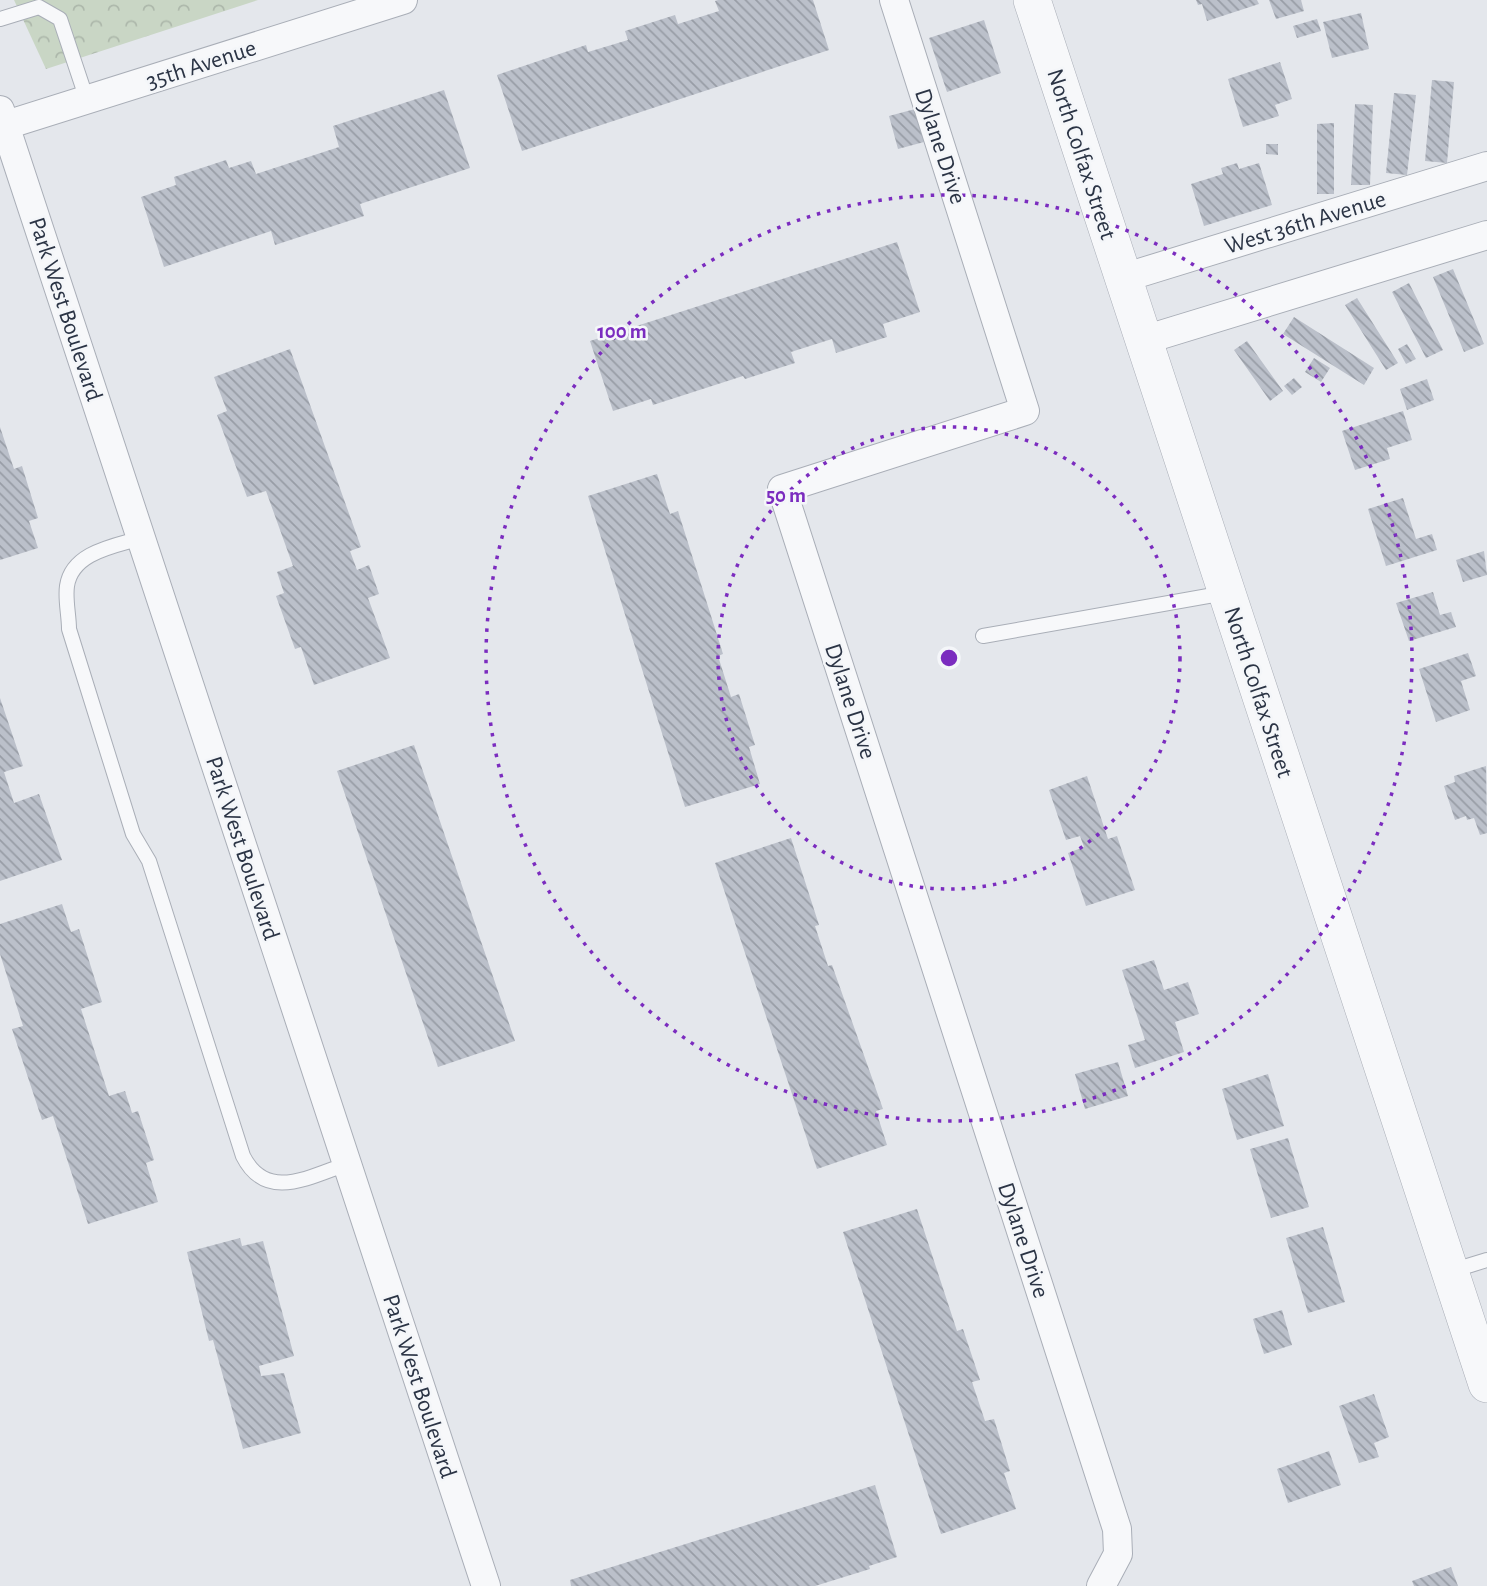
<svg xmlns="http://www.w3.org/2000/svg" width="1487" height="1586" font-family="'Alegreya Sans',sans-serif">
  <defs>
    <pattern id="forest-crowns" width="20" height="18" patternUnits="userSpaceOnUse" patternTransform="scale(1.75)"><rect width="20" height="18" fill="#c9d6c5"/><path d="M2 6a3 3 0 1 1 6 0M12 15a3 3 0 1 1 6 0" fill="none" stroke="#adb8ab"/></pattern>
    <pattern id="building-back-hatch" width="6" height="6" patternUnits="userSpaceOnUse" patternTransform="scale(1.75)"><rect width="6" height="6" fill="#bbc0ca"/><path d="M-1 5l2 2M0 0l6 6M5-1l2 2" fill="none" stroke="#989da6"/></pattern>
  </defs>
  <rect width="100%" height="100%" fill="#e4e7ec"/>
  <path fill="url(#forest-crowns)" d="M14 0H258L46 69Z"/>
  <path fill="url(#building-back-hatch)" d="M813 0 829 50 522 151 497 75 586 45 588 52 628 40 625 31 675 15 678 24 719 11 715 1 718 0Z
    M1196 0H1257L1259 4 1207 21 1202 4 1198 5Z
    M1269 0H1301L1304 11 1276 19Z
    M1361 13 1369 49 1332 58 1323 22Z
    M1317 19 1321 31 1297 38 1293 26Z
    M984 20 1001 73 947 92 929 38Z
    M1280 62 1292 99 1275 105 1279 116 1243 127 1228 79Z
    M1432 80 1454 82 1447 163 1425 161Z
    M444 90 470 168 360 204 364 216 275 245 271 231 164 267 141 197 176 185 174 177 226 160 229 168 251 161 256 174 339 147 333 126Z
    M1394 93 1416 95 1407 175 1386 173Z
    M1355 104 1373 105 1370 185H1351Z
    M915 109 924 142 898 149 889 116Z
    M1334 123V194H1317V124Z
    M1266 144H1278V155L1266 154Z
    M1237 163 1239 169 1259 163 1272 205 1204 226 1191 184 1223 174 1221 168Z
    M897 242 920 312 883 324 887 337 836 353 832 339 791 352 795 363 745 379 743 376 653 405 651 399 613 411 590 341Z
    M1453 269 1484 344 1464 352 1433 277Z
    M1409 283 1443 350 1426 358 1392 292Z
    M1357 298 1398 363 1386 370 1345 305Z
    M1294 317 1374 368 1364 385 1283 334Z
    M1247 341 1283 391 1270 401 1234 350Z
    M1407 344 1416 359 1406 364 1398 349Z
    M290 349 361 547 350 551 357 570 369 565 379 594 368 598 390 658 314 685 301 647 295 649 276 596 284 593 277 572 293 566 266 491 247 497 217 415 227 411 214 377Z
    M1314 358 1330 368 1321 382 1305 372Z
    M1294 378 1302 387 1292 395 1284 386Z
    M1427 379 1434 400 1407 410 1400 389Z
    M1403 411 1412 440 1387 448 1390 459 1355 470 1342 431Z
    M0 427 14 469 22 466 38 518 29 521 38 548 0 560Z
    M657 474 670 514 678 511 723 654 718 656 731 697 739 694 755 745 749 747 760 784 685 807 588 496Z
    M1403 498 1416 539 1432 534 1437 550 1386 566 1368 509Z
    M1484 551 1487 575 1463 582 1456 560Z
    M1433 592 1440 615 1451 612 1456 627 1409 641 1396 603Z
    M1468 653 1476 676 1461 681 1470 710 1436 722 1419 669Z
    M0 698 23 766 4 772 14 803 39 794 62 860 0 881Z
    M414 745 515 1041 438 1067 337 771Z
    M1486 766 1487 833 1480 835 1474 818 1467 820 1466 816 1455 820 1444 786 1455 782 1454 776Z
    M1087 776 1108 839 1117 836 1135 890 1086 906 1068 853 1084 847 1080 836 1066 840 1049 790Z
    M791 838 819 925 815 926 828 966 832 965 883 1109 876 1111 887 1145 817 1169 715 863Z
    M62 904 71 932 79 929 102 1002 81 1009 109 1096 125 1091 132 1113 138 1111 154 1160 146 1163 158 1202 88 1224 53 1116 42 1120 12 1029 23 1026 0 954V924Z
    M1154 960 1164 990 1188 982 1199 1014 1175 1022 1184 1052 1135 1068 1128 1045 1145 1040 1122 970Z
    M1118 1062 1128 1096 1085 1109 1075 1074Z
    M1268 1074 1284 1126 1237 1140 1222 1089Z
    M1288 1138 1309 1207 1271 1218 1250 1149Z
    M917 1209 957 1331 963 1329 980 1380 972 1382 985 1421 994 1419 1010 1471 1004 1473 1016 1509 941 1534 843 1232Z
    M1323 1227 1345 1302 1308 1313 1286 1238Z
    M240 1238 242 1246 263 1241 294 1356 259 1366 261 1376 284 1373 301 1433 243 1449 213 1340 209 1341 187 1252Z
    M1282 1310 1292 1345 1264 1354 1253 1319Z
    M1374 1394 1389 1437 1374 1443 1379 1457 1359 1463 1339 1406Z
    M1329 1451 1341 1485 1288 1503 1277 1469Z
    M875 1485 897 1557 869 1566 870 1569 815 1586H571L570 1580Z
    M1451 1567 1458 1586H1414L1412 1581Z"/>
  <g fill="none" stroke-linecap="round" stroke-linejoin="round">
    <defs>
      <path id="service" d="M0 19 39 7 60 19 87 100
        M141 538C115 546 72 552 67 586 65 600 69 615 69 629L133 834 149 861 243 1156C266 1202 309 1177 347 1164
        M983 636 1225 593
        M1451 1271 1487 1260"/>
      <path id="minor" d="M894 0 1025 411 782 489 1117 1529 1118 1554 1101 1586
        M0 110 486 1586
        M0 127 403 0
        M1123 278 1487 166
        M1144 340 1487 235"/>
      <path id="tertiary" d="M1032 0 1487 1384"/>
    </defs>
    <use href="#service" stroke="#a9aeb7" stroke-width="16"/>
    <use href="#minor" stroke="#a9aeb7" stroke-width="30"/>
    <use href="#tertiary" stroke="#a9aeb7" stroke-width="38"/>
    <use href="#service" stroke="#f7f8fa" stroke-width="14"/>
    <use href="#minor" stroke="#f7f8fa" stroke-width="28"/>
    <use href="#tertiary" stroke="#f7f8fa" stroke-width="37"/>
  </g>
  <g fill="none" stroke="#7b2cbf" stroke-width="3.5" stroke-dasharray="3.5 7">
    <circle cx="949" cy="658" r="231"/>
    <circle cx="949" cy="658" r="463"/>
  </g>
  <g text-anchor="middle" stroke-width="5" stroke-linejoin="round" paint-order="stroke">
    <g font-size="24" fill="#2b3445" stroke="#f4f6f9">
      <text transform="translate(201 64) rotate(-18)" y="8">35th Avenue</text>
      <text transform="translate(941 146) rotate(72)" y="8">Dylane Drive</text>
      <text transform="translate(1082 154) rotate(72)" y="8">North Colfax Street</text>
      <text transform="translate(1305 222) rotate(-17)" y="8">West 36th Avenue</text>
      <text transform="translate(66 309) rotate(72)" y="8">Park West Boulevard</text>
      <text transform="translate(1259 692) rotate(72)" y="8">North Colfax Street</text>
      <text transform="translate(851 701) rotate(72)" y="8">Dylane Drive</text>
      <text transform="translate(243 848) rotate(72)" y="8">Park West Boulevard</text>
      <text transform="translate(1024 1240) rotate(72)" y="8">Dylane Drive</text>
      <text transform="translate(420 1386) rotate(72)" y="8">Park West Boulevard</text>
    </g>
  </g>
  <circle cx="949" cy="658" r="10" fill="#7b2cbf" stroke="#f4f6f9" stroke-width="3.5"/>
  <g font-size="21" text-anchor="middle" font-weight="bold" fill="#7b2cbf" stroke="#f4f6f9" stroke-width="5" stroke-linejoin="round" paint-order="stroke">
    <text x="622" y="338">100 m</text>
    <text x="786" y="502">50 m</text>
  </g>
</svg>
